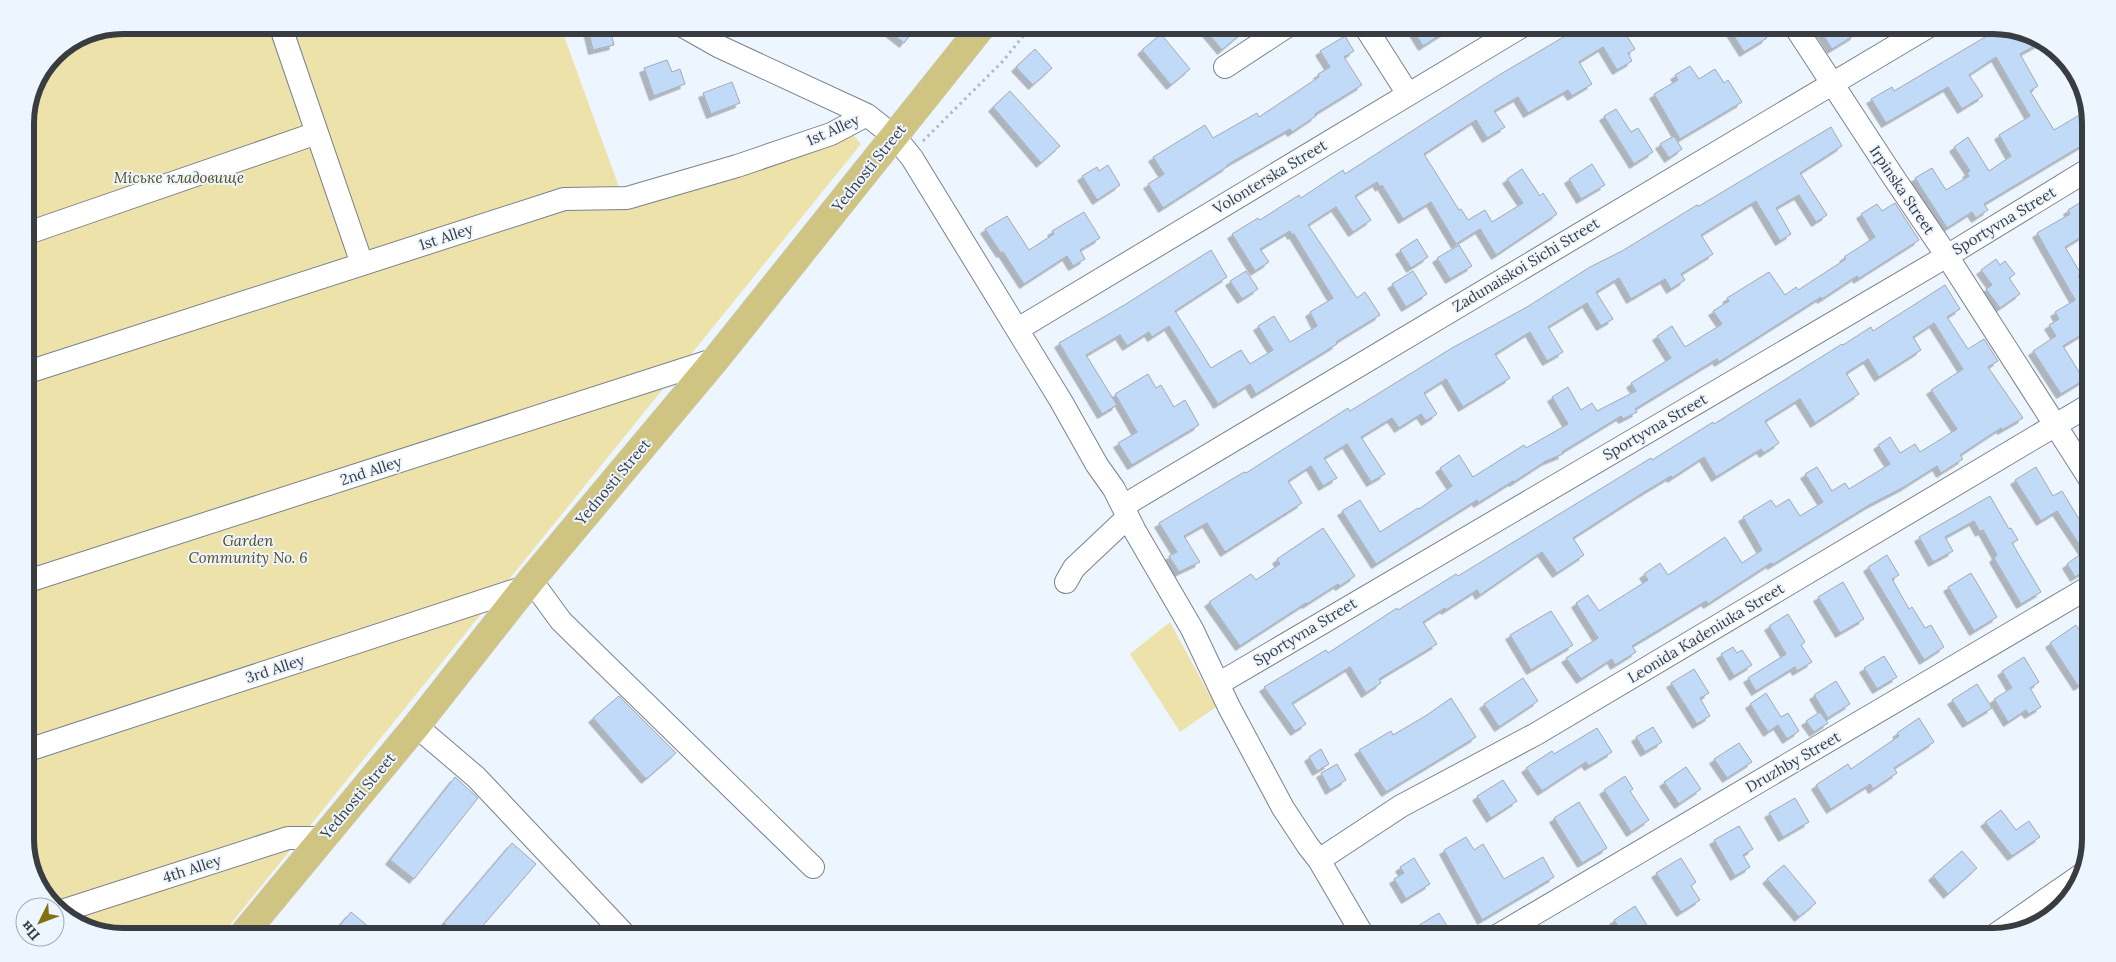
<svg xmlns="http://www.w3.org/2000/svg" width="2116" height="962" font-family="Lora,serif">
  <defs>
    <filter id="shadow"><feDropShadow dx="-4.5" dy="4.5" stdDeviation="0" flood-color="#0004"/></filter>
  </defs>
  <rect width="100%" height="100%" fill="#edf5ff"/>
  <path fill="#ede2a9" d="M123 25H560L623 198 842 122 861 144 220 937H123L85 929 42 894 25 846V117L33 85 54 54 86 32Z
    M1170 622 1216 707 1180 732 1130 654Z"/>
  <path fill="#c1daf7" stroke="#a2aab3" filter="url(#shadow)" d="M587 25H609L614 45 593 50Z
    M881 25H918L904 43Z
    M1201 25H1251L1222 50Z
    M1410 25H1456L1423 46Z
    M1584 25H1620L1635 49 1628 53 1632 61 1617 70 1603 47 1579 62 1592 84 1572 96 1568 90 1528 113 1518 97 1494 111 1505 127 1487 138 1476 120 1424 154 1459 210 1461 209 1468 220 1485 210 1492 222 1523 203 1507 179 1522 169 1540 196 1543 193 1557 214 1496 255 1480 229 1456 244 1431 202 1403 219 1382 185 1380 187 1377 182 1355 196 1371 220 1353 232 1336 207 1308 225 1357 298 1365 292 1380 315 1336 342 1337 344 1256 394 1250 384 1218 404 1169 326 1152 337 1149 332 1127 346 1120 335 1086 355 1117 405 1102 414 1059 343 1126 304 1211 250 1227 277 1175 311 1211 368 1241 350 1250 364 1273 350 1258 326 1274 316 1290 342 1317 326 1310 312 1333 298 1294 234 1292 235 1290 231 1260 249 1269 262 1255 271 1232 234 1258 218 1260 220 1299 195 1301 198 1343 170 1345 174 1499 75Z
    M1727 25H1758L1767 38 1744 52Z
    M1817 25H1849L1855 35 1832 49Z
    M2002 27 2031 33 2042 42 2020 54 2038 86 2030 91 2054 130 2088 110 2091 117V140L1984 204 1988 210 1976 218 1972 212 1947 228 1915 178 1932 168 1946 190 1969 176 1967 173 1970 171 1954 147 1968 137 1989 171 2011 156 1999 135 2030 116 1996 57 1969 75 1983 96 1962 109 1948 87 1886 123 1871 99 1892 87 1894 91Z
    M1161 34 1190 69 1171 85 1142 50Z
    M1345 36 1354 51 1344 57 1362 85 1315 114 1316 116 1292 132 1290 129 1227 165 1228 166 1163 208 1148 184 1164 174 1153 157 1205 125 1213 138 1257 113 1259 117 1319 77 1318 74 1330 67 1320 51Z
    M1035 49 1052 68 1033 85 1016 67Z
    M667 60 672 72 680 69 685 84 654 96 644 68Z
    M1690 66 1699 79 1715 69 1724 83 1728 80 1742 102 1680 139 1654 94 1678 80 1675 75Z
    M732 82 740 103 711 114 703 93Z
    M1010 91 1060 146 1041 163 993 107Z
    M1616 109 1631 132 1638 128 1653 152 1634 164 1604 116Z
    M1831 127 1842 146 1800 173 1827 215 1816 222 1799 195 1776 208 1791 234 1780 241 1756 201 1701 235 1713 254 1681 274 1685 280 1671 289 1665 279 1631 299 1619 278 1596 292 1613 319 1601 326 1587 303 1548 327 1563 352 1547 361 1530 332 1495 354 1510 378 1463 407 1446 379 1424 393 1437 414 1426 421 1421 414 1399 428 1392 418 1361 437 1385 474 1371 482 1347 444 1324 458 1337 478 1323 486 1311 466 1288 481 1302 503 1225 552 1207 523 1184 536 1200 562 1179 572 1169 556 1177 552 1159 523 1244 472 1246 473 1348 408 1350 411 1452 348 1527 307 1590 267 1622 251 1697 205 1699 206Z
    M1674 136 1682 149 1669 158 1660 144Z
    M1592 164 1605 185 1581 199 1569 179Z
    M1108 165 1120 185 1097 200 1082 176 1097 167 1099 171Z
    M2091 196V231L2065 247 2081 274 2078 276 2091 299V329L2063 346 2084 380 2061 394 2033 351 2056 336 2049 325 2059 319 2055 312 2075 300 2037 233 2070 214 2068 210Z
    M1895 203 1919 240 1858 279 1857 276 1822 299 1821 297 1719 362 1717 359 1684 379 1635 409 1637 412 1623 419 1621 416 1562 452 1563 454 1546 461 1514 482 1513 481 1478 503 1477 500 1376 564 1342 511 1360 500 1380 532 1418 508 1419 509 1452 486 1440 468 1459 455 1473 477 1524 445 1526 448 1568 424 1552 397 1568 387 1581 410 1592 403 1597 411 1636 391 1631 383 1671 358 1657 336 1672 326 1685 347 1722 324 1713 311 1729 301 1727 298 1769 272 1785 295 1796 287 1798 290 1846 259 1844 257 1875 237 1861 214 1877 204 1882 211Z
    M1084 212 1100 238 1080 250 1085 259 1073 266 1067 256 1024 284 1003 252 1001 253 985 229 1007 216 1029 250 1054 234 1052 231Z
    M1417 239 1428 257 1411 268 1400 250Z
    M1459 245 1472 266 1450 279 1437 258Z
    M1996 259 2000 265 2005 261 2015 274 2009 278 2020 294 2000 308 1986 289 1992 285 1981 270Z
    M1246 271 1258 289 1242 299 1230 281Z
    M1413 271 1427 294 1406 307 1392 284Z
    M1945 285 1960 309 1947 317 1968 349 1984 339 1998 361 1988 367 2023 418 2002 430 2001 428 1960 455 1963 459 1941 473 1937 466 1904 487 1871 504 1772 565 1771 563 1708 604 1706 601 1662 628 1632 646 1636 652 1615 665 1612 659 1581 679 1566 658 1598 638 1576 603 1588 595 1599 611 1648 580 1644 574 1660 563 1668 575 1725 537 1742 563 1762 550 1743 517 1771 500 1776 507 1789 499 1800 516 1823 502 1805 474 1817 467 1832 491 1845 483 1849 489 1890 464 1878 445 1890 437 1900 453 1915 444 1920 452 1957 429 1931 390 1963 369 1934 323 1913 337 1921 350 1879 377 1868 359 1846 373 1859 394 1815 423 1800 399 1765 421 1779 443 1764 453 1761 449 1716 477 1704 457 1672 478 1671 476 1638 496 1573 538 1584 555 1557 573 1542 552 1480 595 1477 590 1446 610 1445 608 1423 622 1437 644 1379 679 1381 683 1366 693 1350 667 1292 703 1306 724 1295 731 1264 687 1326 650 1328 653 1397 608 1398 610 1456 574 1458 576 1651 458 1652 460 1713 422 1714 424 1842 344 1843 345 1871 327 1873 331Z
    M1148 374 1156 388 1161 385 1174 407 1185 400 1199 425 1132 465 1118 443 1137 432 1115 394Z
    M2036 467 2053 496 2062 491 2079 519 2091 511V562L2057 511 2041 521 2015 480Z
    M1990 496 2009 529 2011 528 2018 540 2012 543 2041 592 2021 604 1994 558 1997 555 1983 530 1980 532 1974 521 1945 537 1953 551 1933 562 1919 537Z
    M1323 528 1355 576 1340 586 1338 584 1307 604 1306 603 1240 646 1209 602 1251 574 1256 580 1280 564 1277 559Z
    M2082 553 2091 567 2075 577 2067 564Z
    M1887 555 1899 575 1892 579 1909 609 1912 607 1925 628 1931 625 1944 647 1924 660 1868 567Z
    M1971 573 1997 617 1974 631 1948 587Z
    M1843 582 1864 619 1840 633 1818 597Z
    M1551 611 1573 645 1531 670 1510 635Z
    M1788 614 1805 642 1801 645 1812 662 1797 671 1795 667 1756 691 1748 678 1786 654 1769 626Z
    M2076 625 2091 648V651L2079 658 2091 678 2078 686 2050 643Z
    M1733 647 1737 653 1742 650 1752 665 1734 676 1721 654Z
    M1884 656 1897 677 1877 689 1864 668Z
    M2024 657 2039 682 2030 688 2041 707 2029 714 2026 710 2008 722 1994 699 2012 688 2002 671Z
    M1694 669 1709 693 1700 698 1710 716 1697 724 1671 683Z
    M1523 678 1538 701 1499 727 1484 704Z
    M1836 681 1850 704 1828 718 1814 695Z
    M1977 684 1992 708 1967 723 1952 700Z
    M1766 693 1781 717 1788 713 1799 731 1787 739 1778 725 1768 732 1750 704Z
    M619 696 676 753 646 779 593 718Z
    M1451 698 1476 737 1386 792 1359 750 1391 731 1393 735 1427 715Z
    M1820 712 1828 723 1814 732 1806 721Z
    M1919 718 1934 742 1894 768 1897 773 1873 789 1870 784 1831 809 1816 785 1848 764 1851 769 1899 736 1897 733Z
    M1653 727 1662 742 1645 752 1636 737Z
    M1597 728 1612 752 1589 766 1586 762 1542 791 1526 768 1552 751 1554 754Z
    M1739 743 1752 762 1727 778 1714 759Z
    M1321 749 1329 764 1317 771 1309 757Z
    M1337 764 1346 780 1330 790 1321 773Z
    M1686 767 1701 789 1679 804 1664 782Z
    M1625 776 1633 789 1630 791 1649 820 1631 832 1604 790Z
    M455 777 478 798 414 879 390 860Z
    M1503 780 1517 801 1491 818 1477 796Z
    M1795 798 1809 822 1783 837 1769 813Z
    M1579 802 1607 848 1582 863 1554 818Z
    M2001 810 2016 830 2029 821 2040 837 2012 856 1985 822Z
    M1739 826 1753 849 1743 855 1750 867 1735 876 1714 840Z
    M1466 837 1474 850 1483 844 1504 879 1543 857 1554 877 1482 920 1444 850Z
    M512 843 536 864 473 937H460L444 923Z
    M1962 851 1977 868 1948 894 1933 876Z
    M1414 858 1430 884 1406 899 1394 879 1404 873 1400 867Z
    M1681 858 1696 882 1691 886 1700 900 1681 912 1656 873Z
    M1784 865 1816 903 1799 917 1767 879Z
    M1635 906 1650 930 1640 937H1625L1614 920Z
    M351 912 381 937H330Z
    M1439 913 1454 937H1422L1416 927Z"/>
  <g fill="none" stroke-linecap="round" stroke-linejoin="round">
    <defs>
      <path id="minor" d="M280 25 362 264
        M681 25 718 46 867 115 895 137 912 158 1061 401 1097 465 1114 489 1135 531 1192 629 1229 707 1283 808 1308 846 1319 860 1364 937
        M1364 25 1408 94
        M1794 25 1892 175 1947 256 2091 481
        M1225 67 1289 25
        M25 234 317 133
        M1018 329 1524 25
        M25 373 564 199 627 198 737 166 831 134 867 115
        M1123 506 1931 25
        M531 580 561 621 813 867
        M25 582 716 359
        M1066 582 1074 568 1128 517
        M1218 684 1947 256 2091 168
        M416 726 476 777 627 937
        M25 751 525 587
        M1319 860 1401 806 1536 734 2091 404
        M62 911 288 838H323
        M1495 937 2091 586
        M1992 937 2084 873"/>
      <path id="major" d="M241 937 416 726 531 580 716 359 983 25"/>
    </defs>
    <use href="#minor" stroke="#7b828b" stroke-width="24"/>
    <use href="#major" stroke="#d3d4d5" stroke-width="29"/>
    <path stroke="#b1b8c0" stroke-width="3" stroke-dasharray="2.5 4" stroke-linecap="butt" d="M923 141 1003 61 1032 25"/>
    <use href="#minor" stroke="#fff" stroke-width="22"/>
    <use href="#major" stroke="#d0c483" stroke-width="28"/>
  </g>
  <g text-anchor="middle" stroke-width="4" stroke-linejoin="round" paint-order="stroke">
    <g font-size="15" fill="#393c40" stroke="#edf5ff">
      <text transform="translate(833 130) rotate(-24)" y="5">1st Alley</text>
      <text transform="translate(869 168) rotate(-51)" y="5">Yednosti Street</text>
      <text transform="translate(1270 177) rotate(-31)" y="5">Volonterska Street</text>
      <text transform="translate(1902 190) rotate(56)" y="5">Irpinska Street</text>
      <text transform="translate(2004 221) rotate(-31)" y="5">Sportyvna Street</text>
      <text transform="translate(446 237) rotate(-18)" y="5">1st Alley</text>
      <text transform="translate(1526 265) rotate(-31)" y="5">Zadunaiskoi Sichi Street</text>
      <text transform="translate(1655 427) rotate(-30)" y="5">Sportyvna Street</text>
      <text transform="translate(371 471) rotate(-18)" y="5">2nd Alley</text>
      <text transform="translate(613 482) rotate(-50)" y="5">Yednosti Street</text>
      <text transform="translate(1305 632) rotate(-31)" y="5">Sportyvna Street</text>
      <text transform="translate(1706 633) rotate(-31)" y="5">Leonida Kadeniuka Street</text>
      <text transform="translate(275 669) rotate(-18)" y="5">3rd Alley</text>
      <text transform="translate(1793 762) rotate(-30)" y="5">Druzhby Street</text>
      <text transform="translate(358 796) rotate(-50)" y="5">Yednosti Street</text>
      <text transform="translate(192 869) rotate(-18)" y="5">4th Alley</text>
    </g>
    <g font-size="15" font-style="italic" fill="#554c1d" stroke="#edf5ff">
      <text x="179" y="183">Міське кладовище</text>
      <text x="248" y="546">Garden<tspan x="248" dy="17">Community No. 6</tspan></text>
    </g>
  </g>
  <path d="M0 0H2116V962H0ZM123 34H1993A89 89 0 0 1 2082 123V839A89 89 0 0 1 1993 928H123A89 89 0 0 1 34 839V123A89 89 0 0 1 123 34Z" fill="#edf5ff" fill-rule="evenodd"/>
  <path fill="none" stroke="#393c40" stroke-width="6" d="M123 34H1993A89 89 0 0 1 2082 123V839A89 89 0 0 1 1993 928H123A89 89 0 0 1 34 839V123A89 89 0 0 1 123 34Z"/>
  <g transform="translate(40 922) rotate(228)"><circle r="24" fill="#edf5ff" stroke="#a5abb3"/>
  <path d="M0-4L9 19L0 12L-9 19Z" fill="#817111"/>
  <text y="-8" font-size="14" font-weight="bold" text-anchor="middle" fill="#393c40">Пн</text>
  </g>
</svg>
